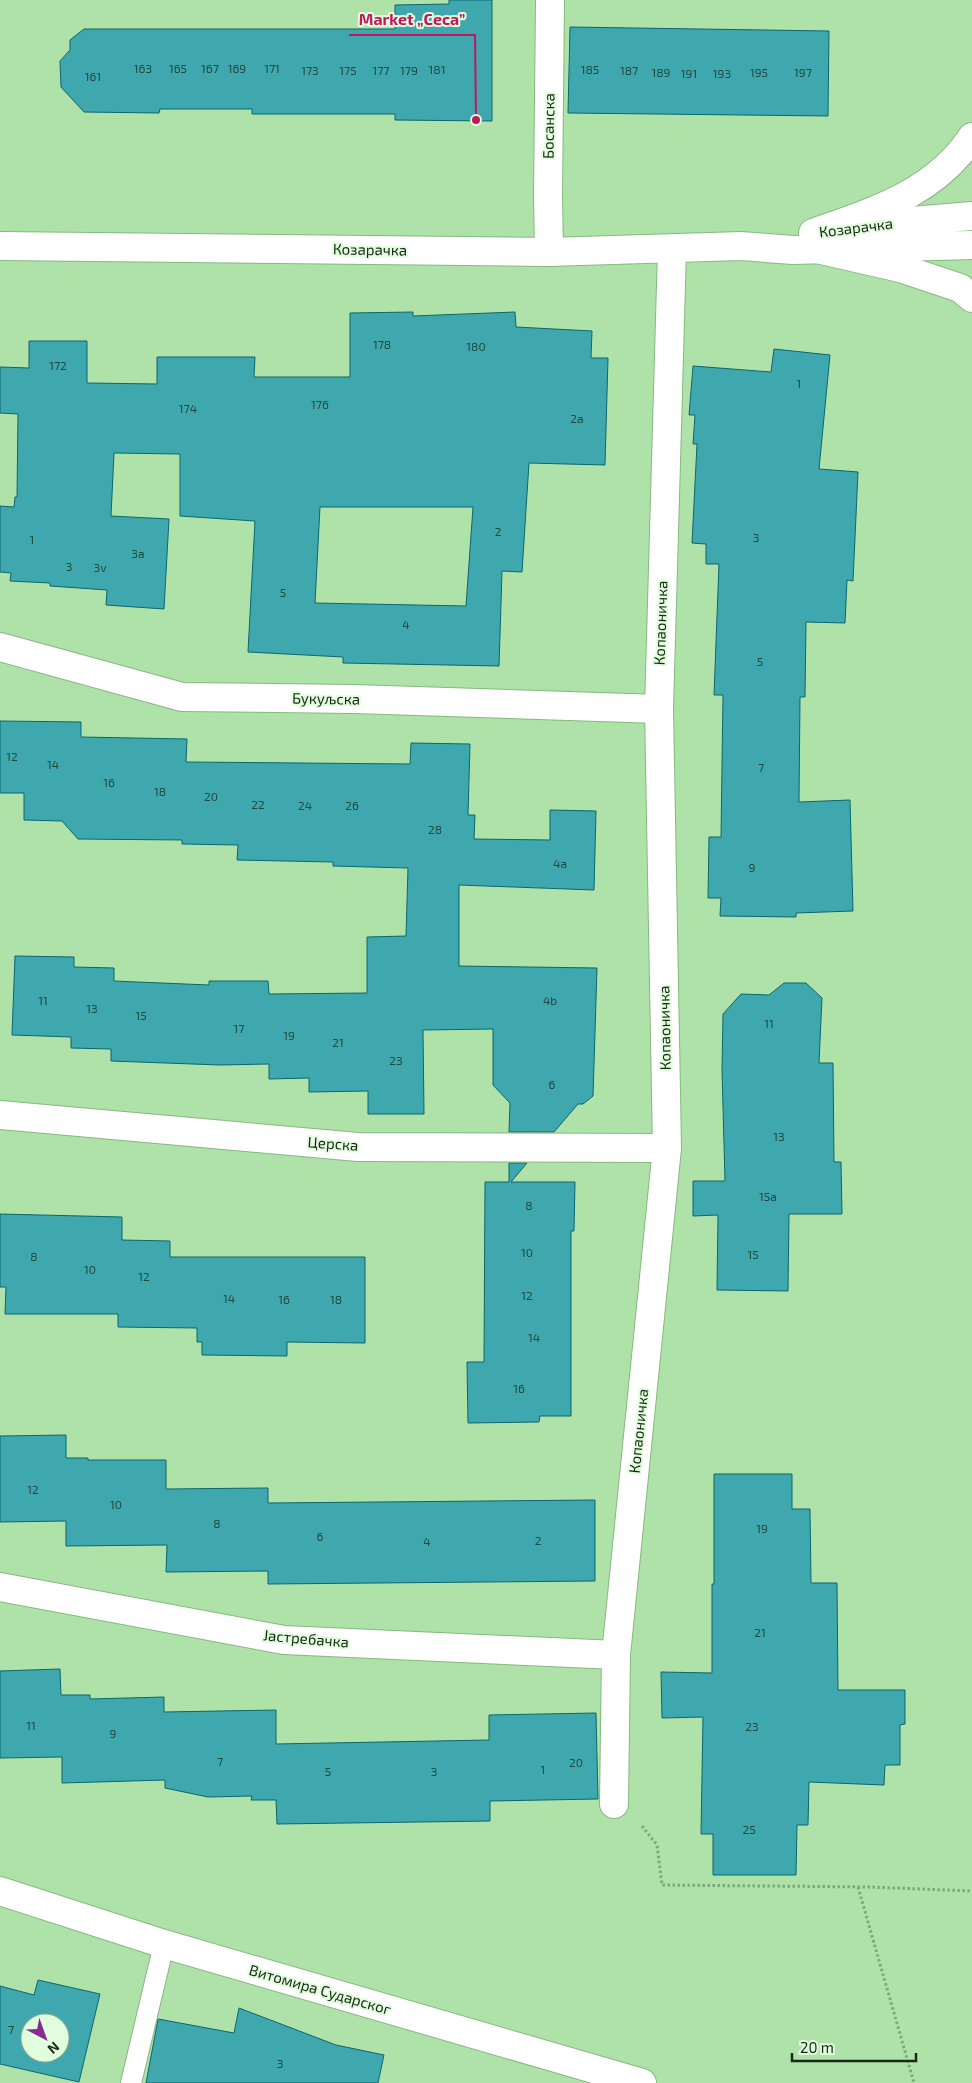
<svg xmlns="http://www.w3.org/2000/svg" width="972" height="2083" font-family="'Exo 2',sans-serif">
  <rect width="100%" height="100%" fill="#afe2a8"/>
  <path fill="#3fa8af" stroke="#0c666c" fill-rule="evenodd" d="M449 0H492V121L395 120V114H252V109H160L159 113 84 112 61 87 60 61 70 50V40L84 29H395V5L449 4Z
    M570 27 829 31 828 116 568 113Z
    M413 312V316L515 312 516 327 592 331 591 358H608L605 465 529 463 522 572 502 571 499 666 343 663V657L248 652 255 521 180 516V454L114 453 111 516 169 519 164 609 106 605 107 590 50 586V583L10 581 11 573 0 572V506L14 507 15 497H17L18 414 0 413V367L29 368V341H87V383L157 384V357H255L254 377H350V313ZM320 507H473L466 606 315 603Z
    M774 349 830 355 819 469 858 472 853 581 847 580 845 623 806 622 805 697H800L799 802 850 800 853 911 796 913V917L720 916 721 898H708L709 837H721L723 695H714L719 564H706V544L692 543 697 444H693L695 415H689L693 366 771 372Z
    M0 721 81 722V737L187 739 186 762 410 764 411 743 470 744 468 815H475L474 839 550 840V810L596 811 594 890 459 885V966L597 968 593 1096 583 1104H578L554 1132H509L510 1103 493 1085V1029L423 1030 424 1114H368V1091L309 1092V1078L269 1079V1064L220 1065 111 1061V1049L71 1048V1037L12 1035 15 956 74 957V967L114 968V981L209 985V981H268L269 994 367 993V937L406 936 408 868 333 866V862L237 860 238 845 182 844V840L78 839 62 821 24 820V793H0Z
    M784 983H806L822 998 819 1063H833L834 1162H841L842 1214H789L788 1291 717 1290 718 1215 693 1216V1181H725L722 1070 723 1014 741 994 769 995Z
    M509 1163H527L511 1182H575L574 1231H571V1416H540L539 1422 468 1423 467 1362H484L485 1182H509Z
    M0 1214 122 1217V1240L170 1241V1257H365V1343L287 1342V1356L202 1355V1342H197V1328L118 1327V1314H5L6 1287H0Z
    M66 1435V1458H88V1460H166V1489L268 1488V1503L595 1500V1581L268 1584V1571L166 1572 167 1545 66 1546V1521L0 1522V1436Z
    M714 1474H792V1509H810L811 1583H837L838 1690H905V1724L900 1725V1765H885L884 1785 809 1782 808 1825H797L796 1875H713V1834H701L703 1717 662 1718 661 1672 712 1673V1584H714Z
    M60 1669 61 1695H90V1699L164 1697V1712L276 1710V1744L489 1740V1715L596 1713 598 1799 490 1801V1821L277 1824 276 1800H251L252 1796 208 1797 165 1788V1780L62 1783V1757L0 1758V1671Z
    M38 1980 100 1994 79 2082 0 2064V1986L34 1995ZM30 2023H60V2053H30Z
    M239 2008 336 2045 384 2055 378 2083H146L158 2019 234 2033Z"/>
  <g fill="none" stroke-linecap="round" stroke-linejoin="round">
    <defs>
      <path id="service" d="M131 2083 164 1944"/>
      <path id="minor" d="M838 230 887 223 972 216
        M0 246 549 252 741 246 793 250 972 245
        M549 252 548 196 550 0
        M0 647 182 697 354 699 659 709
        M0 1115 358 1147 667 1148
        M0 1587 284 1640 616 1655
        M614 1804 616 1655 667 1148 659 709 672 249
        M0 1891 164 1944 642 2083"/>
      <path id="primary" d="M813 233C874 211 934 194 972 137
        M817 249 900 268 960 288 972 298"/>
    </defs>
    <use href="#service" stroke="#87b880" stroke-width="22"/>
    <use href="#minor" stroke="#87b880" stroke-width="30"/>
    <use href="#primary" stroke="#87b880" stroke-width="30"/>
    <path stroke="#7fa879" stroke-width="3" stroke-dasharray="2.5 2.5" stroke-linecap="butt" d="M642 1826 657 1845 662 1885 870 1887 972 1891
      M858 1887 914 2083"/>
    <use href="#service" stroke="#fff" stroke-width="20"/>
    <use href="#minor" stroke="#fff" stroke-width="28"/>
    <use href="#primary" stroke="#fff" stroke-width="28"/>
  </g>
  <g text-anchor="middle" stroke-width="4" stroke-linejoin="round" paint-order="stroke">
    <g font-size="12" fill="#204a3b">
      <text x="143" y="73">163</text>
      <text x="178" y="73">165</text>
      <text x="210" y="73">167</text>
      <text x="237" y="73">169</text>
      <text x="272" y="73">171</text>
      <text x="437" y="74">181</text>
      <text x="590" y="74">185</text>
      <text x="310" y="75">173</text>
      <text x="348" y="75">175</text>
      <text x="381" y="75">177</text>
      <text x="409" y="75">179</text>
      <text x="629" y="75">187</text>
      <text x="661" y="77">189</text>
      <text x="759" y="77">195</text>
      <text x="803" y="77">197</text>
      <text x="689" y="78">191</text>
      <text x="722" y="78">193</text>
      <text x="93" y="81">161</text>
      <text x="382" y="349">178</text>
      <text x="476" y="351">180</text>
      <text x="58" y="370">172</text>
      <text x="799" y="388">1</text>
      <text x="320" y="409">176</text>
      <text x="188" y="413">174</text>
      <text x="577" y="423">2a</text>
      <text x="498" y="536">2</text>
      <text x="756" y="542">3</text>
      <text x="32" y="544">1</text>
      <text x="138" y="558">3a</text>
      <text x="69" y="571">3</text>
      <text x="100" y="572">3v</text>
      <text x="283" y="597">5</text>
      <text x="406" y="629">4</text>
      <text x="760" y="666">5</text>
      <text x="12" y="761">12</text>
      <text x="53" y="769">14</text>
      <text x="761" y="772">7</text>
      <text x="109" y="787">16</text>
      <text x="160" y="796">18</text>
      <text x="211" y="801">20</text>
      <text x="258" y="809">22</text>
      <text x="305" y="810">24</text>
      <text x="352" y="810">26</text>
      <text x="435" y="834">28</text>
      <text x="560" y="868">4a</text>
      <text x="752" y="872">9</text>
      <text x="43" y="1005">11</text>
      <text x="550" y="1005">4b</text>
      <text x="92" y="1013">13</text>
      <text x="141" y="1020">15</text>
      <text x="769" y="1028">11</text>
      <text x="239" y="1033">17</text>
      <text x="289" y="1040">19</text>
      <text x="338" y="1047">21</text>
      <text x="396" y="1065">23</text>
      <text x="552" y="1089">6</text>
      <text x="779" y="1141">13</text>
      <text x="768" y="1201">15a</text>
      <text x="529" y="1210">8</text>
      <text x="527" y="1257">10</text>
      <text x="753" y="1259">15</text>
      <text x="34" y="1261">8</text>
      <text x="90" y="1274">10</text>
      <text x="144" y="1281">12</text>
      <text x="527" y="1300">12</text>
      <text x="229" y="1303">14</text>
      <text x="284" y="1304">16</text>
      <text x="336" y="1304">18</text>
      <text x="534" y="1342">14</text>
      <text x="519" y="1393">16</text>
      <text x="33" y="1494">12</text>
      <text x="116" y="1509">10</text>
      <text x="217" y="1528">8</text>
      <text x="762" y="1533">19</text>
      <text x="320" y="1541">6</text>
      <text x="538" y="1545">2</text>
      <text x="427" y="1546">4</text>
      <text x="760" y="1637">21</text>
      <text x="31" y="1730">11</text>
      <text x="752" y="1731">23</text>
      <text x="113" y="1738">9</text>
      <text x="220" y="1766">7</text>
      <text x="576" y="1767">20</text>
      <text x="543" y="1774">1</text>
      <text x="328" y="1776">5</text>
      <text x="434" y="1776">3</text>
      <text x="749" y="1834">25</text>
      <text x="11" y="2034">7</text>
      <text x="280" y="2068">3</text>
    </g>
    <g font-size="15" fill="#162a14" stroke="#e2fcde">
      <text transform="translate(549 126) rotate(-89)" y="5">Босанска</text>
      <text transform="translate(856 228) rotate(-7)" y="5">Козарачка</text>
      <text transform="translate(370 250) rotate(1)" y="5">Козарачка</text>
      <text transform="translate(661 623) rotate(-88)" y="5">Копаоничка</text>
      <text transform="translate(326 699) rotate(1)" y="5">Букуљска</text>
      <text transform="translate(665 1028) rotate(-91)" y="5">Копаоничка</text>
      <text transform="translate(333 1144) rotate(4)" y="5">Церска</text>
      <text transform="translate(639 1431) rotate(-84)" y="5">Копаоничка</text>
      <text transform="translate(306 1639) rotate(5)" y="5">Јастребачка</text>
      <text transform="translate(320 1990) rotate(16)" y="5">Витомира Сударског</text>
    </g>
  </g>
  <path fill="none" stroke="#c2185b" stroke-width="2" d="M476 120L475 35H349"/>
  <circle fill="#c2185b" stroke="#e2fcde" stroke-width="2" cx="476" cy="120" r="5"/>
  <g font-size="16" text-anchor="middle" font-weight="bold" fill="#c2185b" stroke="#e2fcde" stroke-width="4" stroke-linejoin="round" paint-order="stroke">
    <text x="412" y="25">Market „Ceca”</text>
  </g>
  <g transform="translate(45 2038) rotate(139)"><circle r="24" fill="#e2fcde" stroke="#90a88d"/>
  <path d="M0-4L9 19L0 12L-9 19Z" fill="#862b96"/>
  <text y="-8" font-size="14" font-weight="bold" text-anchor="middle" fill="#162a14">N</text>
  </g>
  <path d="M792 2053v8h124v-8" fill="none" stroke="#162a14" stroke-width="2.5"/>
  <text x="800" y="2053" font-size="15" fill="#162a14" stroke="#e2fcde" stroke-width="4" paint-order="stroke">20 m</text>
</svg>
